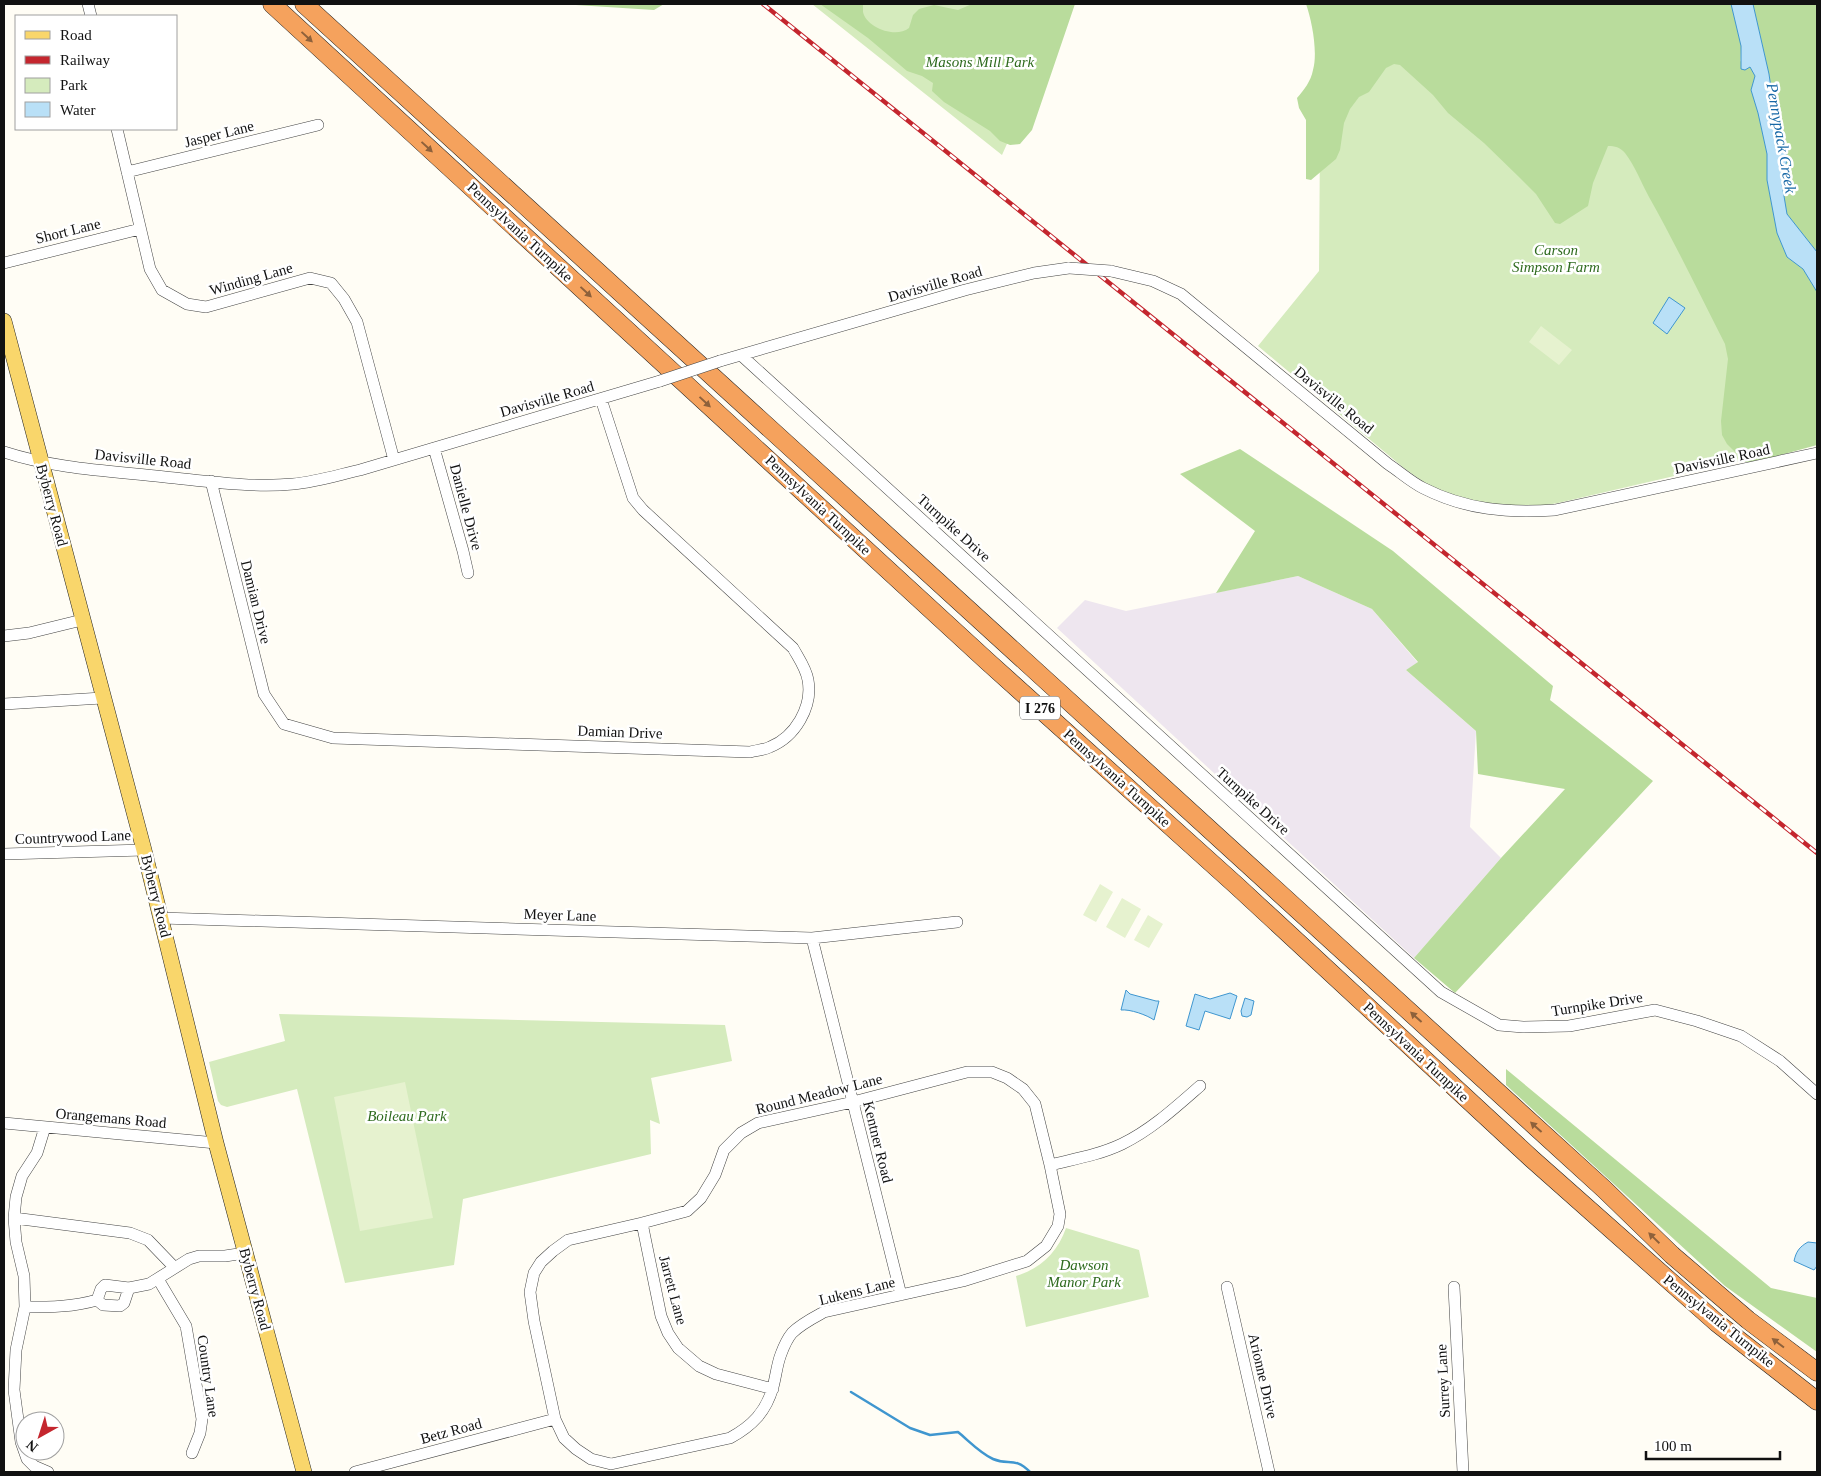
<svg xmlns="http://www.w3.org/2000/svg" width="1821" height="1476" font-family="Georgia,serif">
  <rect width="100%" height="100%" fill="#fffdf5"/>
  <path fill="#eee6ef" d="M1298 576 1372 609 1418 663 1406 670 1476 731 1470 827 1501 858 1414 958 1057 628 1085 600 1126 611Z"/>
  <path fill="#d5ebbd" d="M812 4H1069L1002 155Z
    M1321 4H1817V443L1558 503 1529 508 1498 507 1451 494 1428 485 1405 469 1258 346 1319 271Z
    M279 1014 725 1025 732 1061 651 1078 660 1124 650 1120 651 1154 463 1199 454 1265 345 1283 297 1089 227 1107 221 1105 218 1101 209 1062 285 1041Z
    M1066 1228 1139 1250 1149 1297 1026 1327 1016 1276C1040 1269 1058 1252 1066 1228Z"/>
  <path fill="#b9dc9c" d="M560 4H664L654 10Z
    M820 4H863C863 6 863 9 863 12 866 27 895 39 909 28L913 15 919 9 934 5 958 10 972 4H1075L1032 130 1020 144 1010 145 1000 141 990 131 944 102 932 91 933 83 922 76 907 71 868 38Z
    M1306 4H1731L1741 46 1740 61 1750 67 1755 76 1751 90 1758 113 1767 154V180L1777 233 1787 257 1803 269 1817 292V445L1756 462H1745L1727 444 1722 435 1721 421 1728 359 1725 344C1700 295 1676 245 1649 197 1641 182 1635 166 1625 153 1620 147 1615 146 1608 146L1593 183 1588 206 1560 224 1555 223 1536 194 1520 178 1484 143 1448 113 1433 95 1400 65 1394 64 1386 68 1369 92 1359 97 1350 109 1344 123 1340 150 1336 159 1311 180 1306 179V120L1299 108 1297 98C1304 90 1311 81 1313 70 1318 52 1312 21 1306 4Z
    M1753 4H1817V252L1787 214 1782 184 1787 159 1784 141 1772 95 1769 74Z
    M1240 449 1393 551 1553 686 1550 700 1653 781 1455 993 1414 958 1501 858 1565 789 1478 774 1476 731 1406 670 1418 662 1372 609 1298 576 1216 593 1255 531 1180 474Z
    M1506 1069 1771 1288 1817 1298V1352L1725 1286 1506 1085Z"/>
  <path fill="#e6f2cf" d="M1541 326 1572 350 1559 365 1529 342Z
    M1100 884 1113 892 1096 922 1083 915Z
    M1122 898 1141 909 1125 938 1106 927Z
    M1148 915 1163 924 1149 948 1134 940Z
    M405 1082 433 1218 360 1231 334 1097Z"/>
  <path fill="#b9e0f7" stroke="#3f96cf" d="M1731 4H1753L1769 74 1772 95 1784 141 1787 159 1782 184 1787 214 1817 252V292L1803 269 1787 257 1777 233 1767 180V154L1758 113 1751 90 1755 76 1750 67 1745 70 1741 69V46Z
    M1669 297 1685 308 1667 334 1653 323Z
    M1126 990 1130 994 1156 1001H1159L1154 1020C1147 1015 1130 1009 1121 1010Z
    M1230 993 1237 996 1230 1019 1205 1011 1199 1030 1186 1026 1195 994 1210 999Z
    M1245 998 1254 1001 1251 1015 1247 1017 1242 1016 1241 1011Z
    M1808 1242 1817 1243V1266L1814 1270 1794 1261C1796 1252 1799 1247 1808 1242Z"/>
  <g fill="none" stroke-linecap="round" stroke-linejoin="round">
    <path stroke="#3f96cf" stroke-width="2.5" d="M851 1392 910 1428 930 1435 958 1432C970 1442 980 1453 993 1459 1009 1466 1014 1456 1030 1472"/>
    <defs>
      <path id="minor" d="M88 4 91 16
        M117 129 150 269 162 290 187 304 206 307 310 278 331 283 344 299 357 322 394 460
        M127 172 318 125
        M4 263 140 229
        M1111 271 1153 281 1181 294 1388 464C1400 472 1411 482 1423 488 1466 510 1508 513 1555 510L1817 453
        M742 356 1441 992 1499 1025 1523 1027 1569 1026 1655 1010 1697 1021 1741 1036 1780 1061 1817 1094
        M720 361 965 290 1034 273 1069 268
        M434 448 463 551 468 573
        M4 452C56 469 111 471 165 477 206 481 252 488 293 484 316 482 338 475 360 470L660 381
        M211 481 264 694 284 724 333 738 750 752C757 750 764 750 770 747 795 737 813 707 808 680 806 668 799 659 793 648L643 510 633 498 601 399
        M4 636 29 633 82 620
        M4 704 102 698
        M4 854 144 850
        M161 918 812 938 957 922
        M812 938 901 1295
        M967 1072H992L1007 1078 1023 1089 1035 1104 1050 1165 1060 1214 1058 1226 1046 1246 1027 1261 963 1281 824 1312C813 1318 801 1324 792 1333 787 1339 784 1346 781 1354 777 1364 776 1376 773 1387 766 1412 752 1426 730 1438L611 1464 591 1459 576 1449 564 1438 555 1419 534 1321 530 1292 534 1273 541 1262 553 1251 568 1240 642 1223 687 1211 701 1198 715 1175 724 1150 741 1133 758 1123 853 1102Z
        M4 1123 216 1143
        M45 1127 37 1153 22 1176 16 1197 14 1218 16 1242 24 1276 25 1307 16 1350 14 1390 21 1442 27 1459 34 1466 48 1472
        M1050 1165C1074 1159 1099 1155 1122 1144 1151 1130 1176 1107 1200 1086
        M14 1218 130 1233 148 1240 174 1267
        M642 1223 661 1316 668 1333 678 1348 699 1366 716 1374 773 1389
        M158 1279 186 1326 202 1419 200 1433 192 1453
        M1227 1287 1269 1472
        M1454 1287 1463 1472
        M97 1300 101 1289 105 1285 129 1288 149 1284 189 1259 199 1256H225L245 1253
        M97 1300 103 1305 120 1306 124 1303 129 1288
        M25 1307C50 1307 73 1307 97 1300
        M355 1472 555 1419"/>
      <path id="major" d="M4 321 144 850 216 1143 304 1472"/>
      <path id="highway" d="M272 4 987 661 1237 886 1532 1159 1717 1323 1817 1401
        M304 4 1604 1189 1672 1255 1748 1320 1817 1372"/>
    </defs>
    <use href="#minor" stroke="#444" stroke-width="12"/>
    <use href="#major" stroke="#222" stroke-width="16"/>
    <use href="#highway" stroke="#222" stroke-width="19"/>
    <use href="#minor" stroke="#fff" stroke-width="11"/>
    <use href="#major" stroke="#f9d66b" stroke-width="15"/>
    <use href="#highway" stroke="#f5a25d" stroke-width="18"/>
    <defs>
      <path id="rail" d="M763 4 1817 853"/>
    </defs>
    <use href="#rail" stroke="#c4262e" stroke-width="4.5"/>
    <use href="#rail" stroke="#fff" stroke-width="2.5" stroke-dasharray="8" stroke-linecap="butt"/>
    <defs>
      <path id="minor-bridge" d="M1069 268 1111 271
        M660 381 720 361"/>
    </defs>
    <use href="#minor-bridge" stroke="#444" stroke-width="12" stroke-linecap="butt"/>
    <use href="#minor-bridge" stroke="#fff" stroke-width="11"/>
  </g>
  <defs><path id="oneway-solid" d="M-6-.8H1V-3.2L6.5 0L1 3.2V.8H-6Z" transform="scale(1.25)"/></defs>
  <g fill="#8e613b">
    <use href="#oneway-solid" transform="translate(307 37) rotate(43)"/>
    <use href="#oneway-solid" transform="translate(427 147) rotate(43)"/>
    <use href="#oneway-solid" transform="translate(586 292) rotate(43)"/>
    <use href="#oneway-solid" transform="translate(705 402) rotate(43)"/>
    <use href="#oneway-solid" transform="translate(1416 1017) rotate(-138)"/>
    <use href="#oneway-solid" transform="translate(1536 1127) rotate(-138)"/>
    <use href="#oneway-solid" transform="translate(1654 1238) rotate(-136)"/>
    <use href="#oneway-solid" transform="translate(1778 1343) rotate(-143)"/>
  </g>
  <g text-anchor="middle" stroke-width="5" stroke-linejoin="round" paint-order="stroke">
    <rect fill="#fff" stroke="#585858" stroke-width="1" x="1020" y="696.5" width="40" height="23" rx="4"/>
    <g font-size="14" font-weight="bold" fill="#111">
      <text x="1040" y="713">I 276</text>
    </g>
    <g font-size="15" font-style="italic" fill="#2f6b1f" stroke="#fff">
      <text x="980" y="67">Masons Mill Park</text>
      <text x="1556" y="255">Carson<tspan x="1556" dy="17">Simpson Farm</tspan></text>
      <text x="407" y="1121">Boileau Park</text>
      <text x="1084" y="1270">Dawson<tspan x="1084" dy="17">Manor Park</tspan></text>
    </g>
    <g font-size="15" fill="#111" stroke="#fff">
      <text transform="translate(219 134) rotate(-14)" y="5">Jasper Lane</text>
      <text transform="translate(68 231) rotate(-14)" y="5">Short Lane</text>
      <text transform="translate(520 232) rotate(43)" y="5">Pennsylvania Turnpike</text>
      <text transform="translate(251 279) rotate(-16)" y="5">Winding Lane</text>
      <text transform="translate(935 284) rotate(-16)" y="5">Davisville Road</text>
      <text transform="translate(547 399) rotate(-16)" y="5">Davisville Road</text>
      <text transform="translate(1334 400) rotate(39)" y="5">Davisville Road</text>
      <text transform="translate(143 459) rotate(6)" y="5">Davisville Road</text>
      <text transform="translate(1722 459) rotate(-12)" y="5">Davisville Road</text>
      <text transform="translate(52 505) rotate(75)" y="5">Byberry Road</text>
      <text transform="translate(818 505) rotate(43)" y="5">Pennsylvania Turnpike</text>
      <text transform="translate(466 507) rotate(75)" y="5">Danielle Drive</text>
      <text transform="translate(954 528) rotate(42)" y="5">Turnpike Drive</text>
      <text transform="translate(256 602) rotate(76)" y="5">Damian Drive</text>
      <text transform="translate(620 732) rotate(2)" y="5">Damian Drive</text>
      <text transform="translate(1117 778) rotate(42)" y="5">Pennsylvania Turnpike</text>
      <text transform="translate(1253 801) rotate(42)" y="5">Turnpike Drive</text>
      <text transform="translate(73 837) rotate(-2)" y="5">Countrywood Lane</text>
      <text transform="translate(156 896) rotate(76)" y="5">Byberry Road</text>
      <text transform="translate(560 915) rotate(2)" y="5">Meyer Lane</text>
      <text transform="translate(1597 1004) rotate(-9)" y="5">Turnpike Drive</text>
      <text transform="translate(1416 1052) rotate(43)" y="5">Pennsylvania Turnpike</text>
      <text transform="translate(819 1094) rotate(-14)" y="5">Round Meadow Lane</text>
      <text transform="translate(111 1118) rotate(5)" y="5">Orangemans Road</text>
      <text transform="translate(878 1142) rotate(76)" y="5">Kentner Road</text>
      <text transform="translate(255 1289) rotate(75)" y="5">Byberry Road</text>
      <text transform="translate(673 1290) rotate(75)" y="5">Jarrett Lane</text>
      <text transform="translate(857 1291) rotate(-14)" y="5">Lukens Lane</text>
      <text transform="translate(1719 1321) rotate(39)" y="5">Pennsylvania Turnpike</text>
      <text transform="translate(208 1376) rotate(82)" y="5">Country Lane</text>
      <text transform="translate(1263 1376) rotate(77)" y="5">Arionne Drive</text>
      <text transform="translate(1443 1381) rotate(-93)" y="5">Surrey Lane</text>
      <text transform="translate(451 1431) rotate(-15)" y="5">Betz Road</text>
    </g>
    <g font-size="16" font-style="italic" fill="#1768a6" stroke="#fff">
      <text transform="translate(1782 138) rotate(80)" y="6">Pennypack Creek</text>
    </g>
  </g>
  <rect width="1821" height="1476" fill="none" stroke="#111111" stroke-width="10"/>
  <rect x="15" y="15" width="162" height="115" fill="#ffffff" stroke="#a0a0a0"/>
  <rect x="25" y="31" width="25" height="8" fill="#f9d66b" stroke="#a0a0a0"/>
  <text x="60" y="40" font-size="15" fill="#111111">Road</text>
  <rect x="25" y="56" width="25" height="8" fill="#c4262e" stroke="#a0a0a0"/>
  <text x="60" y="65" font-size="15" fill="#111111">Railway</text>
  <rect x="25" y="78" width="25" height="15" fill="#d5ebbd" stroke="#a0a0a0"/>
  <text x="60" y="90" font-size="15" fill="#111111">Park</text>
  <rect x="25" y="102" width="25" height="15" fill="#b9e0f7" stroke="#a0a0a0"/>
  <text x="60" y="115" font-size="15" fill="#111111">Water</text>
  <g transform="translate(40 1436) rotate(219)"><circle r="24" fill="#ffffff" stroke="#a0a0a0"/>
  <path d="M0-4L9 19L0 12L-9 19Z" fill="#c4262e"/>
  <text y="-8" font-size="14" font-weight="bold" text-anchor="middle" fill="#111111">N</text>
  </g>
  <path d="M1646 1451v8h134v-8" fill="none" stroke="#111111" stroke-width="2.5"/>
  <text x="1654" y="1451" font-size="15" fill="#111111" stroke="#ffffff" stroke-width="4" paint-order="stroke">100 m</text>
</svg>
